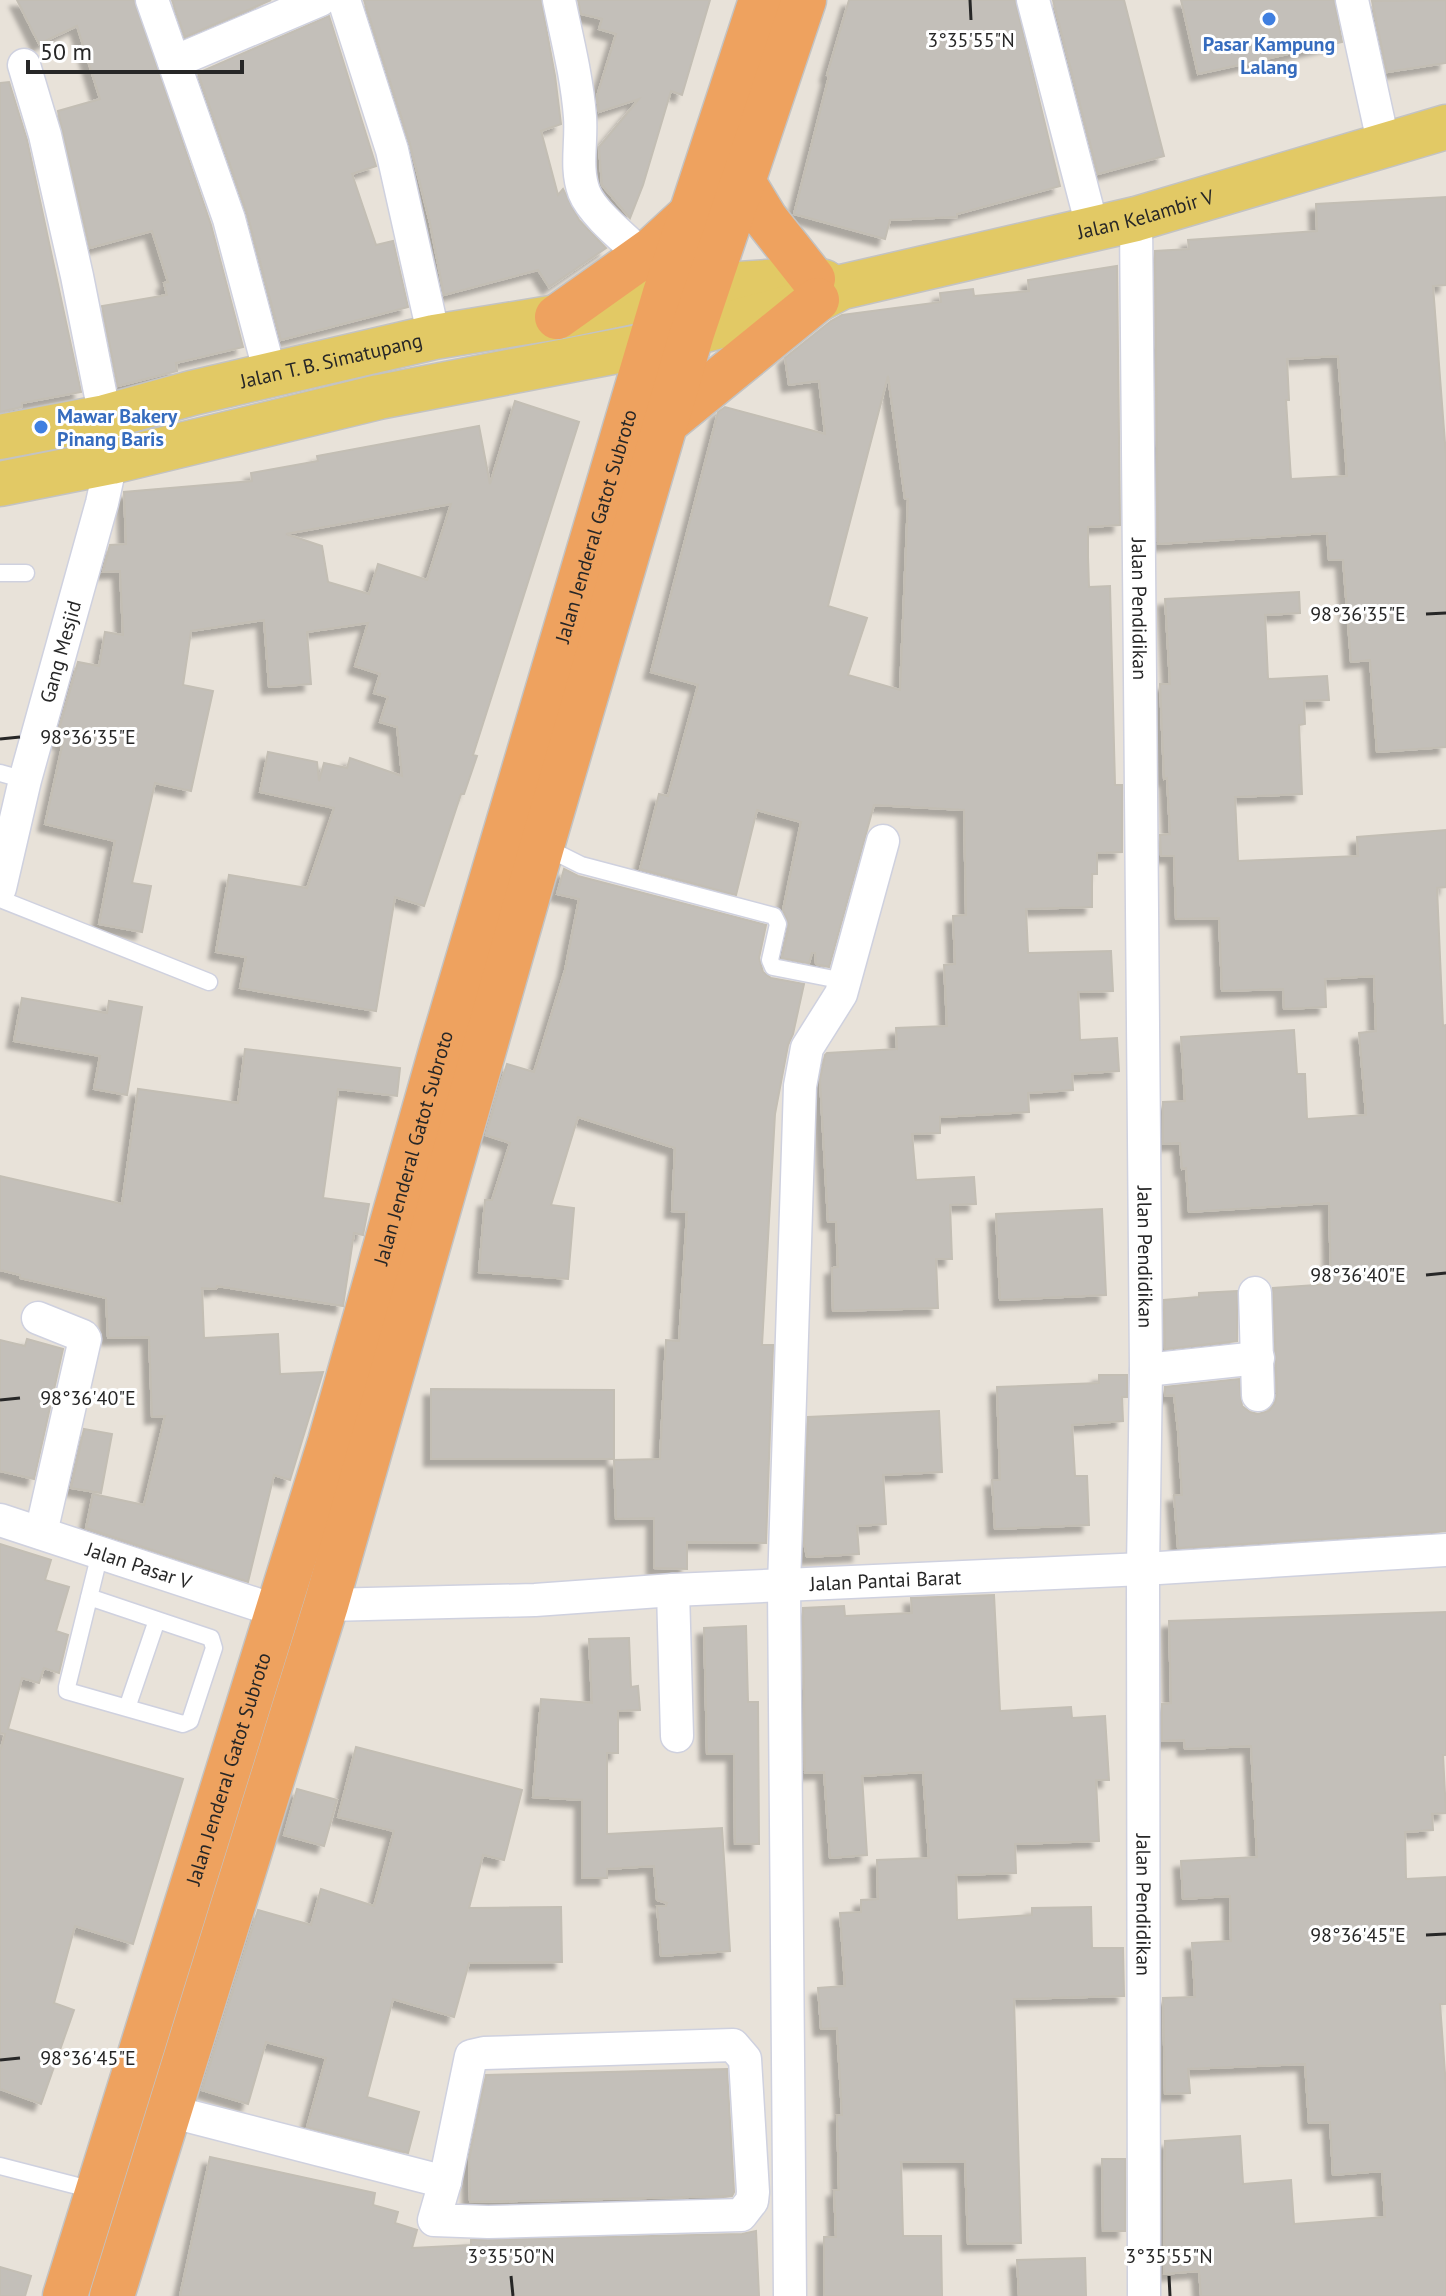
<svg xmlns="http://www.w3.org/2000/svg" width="1446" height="2296" font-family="'PT Sans',sans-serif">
  <defs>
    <filter id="shadow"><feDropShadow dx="-7" dy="7" stdDeviation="2" flood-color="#0004"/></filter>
  </defs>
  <rect width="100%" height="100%" fill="#e8e2d9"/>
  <path fill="#c3bfb9" stroke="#c3beb4" stroke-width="2" fill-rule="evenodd" filter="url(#shadow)" d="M17 0H134L211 225 243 347 176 363 177 371 118 386 102 306 167 295 164 283 168 282 152 231 90 248 58 111 100 99 77 26 39 44Z
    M172 0H271L185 37Z
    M364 0H541L555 76 561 124 541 131 558 195 563 189 579 220 606 248 549 287 538 270 444 295 430 223 410 144Z
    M578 0H710L682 95 671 91 643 185 630 218 602 185 599 147 639 99 599 112 597 96 616 34 599 29 602 19 581 14Z
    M849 0H1015L1060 186 957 214V217L890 220 885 239 794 214 829 76 827 75Z
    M1053 0H1124L1164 156 1098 174Z
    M1181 0H1334L1342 42 1198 74Z
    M1446 0V63L1387 72 1372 1Z
    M329 16 376 166 352 174 376 245 393 241 408 307 281 340 247 213 198 73Z
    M9 82 27 140 81 392 22 403V407L0 412V83Z
    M1446 197V285L1433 286 1446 456V747L1377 752 1370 660 1351 662 1343 560H1329L1327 533 1158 544 1155 251 1189 249 1188 240 1317 231 1316 204ZM1338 356 1347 476 1291 479 1286 400H1289L1287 359Z
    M1117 266 1120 525 1088 527V557L1089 587 1110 586 1115 785H1122V852L1097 853V874H1092V907L1026 909 1028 953 1111 951 1113 991 1078 992 1080 1040 1117 1038 1119 1071 1072 1074 1073 1090 1028 1093 1029 1112 940 1117V1133L912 1134 916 1180 974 1177 976 1204 950 1205 952 1259H936L938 1308 833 1311 832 1268 838 1267 836 1222H828L820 1080 825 1055 827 1053 897 1049 896 1028 947 1026 944 965 955 964 953 916 966 915 964 810 874 805 829 967 816 964 815 953H812L809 963 782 958 789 925 783 910 801 822 757 810 736 895 640 869 659 794 668 796 698 685 651 672 718 412 725 407 825 434 819 381 789 385 785 358 831 321 842 315 941 302 940 293 973 289 974 296 1029 291 1028 280ZM888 376 905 499H908L900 690 848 675 867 618 828 606Z
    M515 401 579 422 473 755 477 756 464 794H461L424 906 395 897 376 1011 240 988 246 957 216 952 229 875 307 888 334 808 260 792 268 752 317 762 319 781 324 763 347 768 350 758 402 776 397 727 380 722 388 697 374 693 380 674 355 666 368 623 307 632 311 684 269 687 264 620 191 631 183 685 213 691 191 791 155 783 132 883 151 886 142 932 99 924 115 841 45 824 63 742 56 740 78 662 99 666 105 632 123 635 120 571 103 572 110 545 126 544 124 492 252 481 251 473 318 461 317 456 479 426 490 484ZM451 504 427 580 378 564 369 594 328 582 322 546 286 534Z
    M1299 592 1300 613 1265 615 1268 679 1327 676 1329 700 1304 701 1305 724 1299 725 1302 794 1235 797 1238 861 1358 856 1357 837 1446 830V887L1437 888 1443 1026 1446 1025V1531L1178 1548 1174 1495H1182L1178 1431 1174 1395 1165 1396V1387L1239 1379 1242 1406 1250 1412 1258 1414 1269 1411 1275 1403 1277 1394 1273 1288 1331 1284 1329 1203 1189 1212 1186 1168 1182 1169 1180 1143 1163 1144V1102L1185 1101 1181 1037 1294 1030 1297 1074H1305L1307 1119 1366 1115 1359 1033 1376 1031 1374 976 1325 979 1326 1007 1284 1009 1283 989 1222 991 1219 918 1176 919 1174 856H1161L1160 835 1170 834 1167 778 1164 779 1160 684H1170L1165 599Z
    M564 869 578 876 766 925 759 958 763 972 771 978 804 984 793 1034 788 1045 775 1114 762 1345H773L766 1543 687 1542V1569L654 1568V1518L616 1519 614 1460 660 1459 666 1340 679 1341 687 1212 672 1211 675 1148 578 1117 551 1205 574 1208 568 1279 479 1272 485 1200H492L510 1143 486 1135 498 1092 507 1064 534 1072 565 970 579 899 557 894Z
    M22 998 107 1013 109 1001 142 1007 127 1095 94 1089 100 1056 14 1041Z
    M245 1049 400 1068 397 1096 338 1089 323 1198 369 1204 363 1235 354 1233 343 1306 217 1286 216 1289 202 1288 204 1338 278 1334 280 1374 323 1372 290 1480 274 1475 248 1582 86 1528 93 1494 144 1505 165 1416 152 1417 149 1337 108 1338 106 1298 20 1278V1275L0 1270V1176L122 1204 138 1089 238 1103Z
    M1102 1209 1106 1295 1000 1300 996 1214Z
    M1237 1291V1341L1165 1349 1164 1300 1199 1297V1293Z
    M27 1339 63 1349 34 1479 0 1471V1340L25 1346Z
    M1099 1375H1127V1397H1122L1123 1421 1072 1425 1075 1476H1087L1089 1525 995 1529 992 1480H1000L997 1387 1099 1383Z
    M431 1389 614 1390V1459H431Z
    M939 1411 942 1472 883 1475 886 1524 857 1526 859 1554 807 1557 804 1543 808 1417Z
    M84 1429 112 1434 101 1493 71 1488Z
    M0 1544 51 1560 45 1580 69 1587 56 1631 68 1635 59 1673 44 1668 39 1683 22 1678 8 1729 183 1779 133 1944 75 1926 54 2003 74 2010 41 2104 0 2089V1751L5 1734 0 1733Z
    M994 1595 1000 1711 1071 1707 1072 1718 1105 1716 1109 1780H1096L1099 1841 1015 1844 1016 1873 956 1875 957 1920 1032 1915V1908L1091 1907 1092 1948H1123L1124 1996 1014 1999 1021 2243 968 2244 965 2161 901 2162 903 2236H941L942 2296H824V2237H836L834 2190H839L837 2115H842L837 2028 821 2029 818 1988 845 1986 840 1913 861 1912V1900L878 1899 877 1860 929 1858 923 1772 862 1776 867 1855 830 1858 824 1772 805 1773 803 1608 844 1606 845 1616 912 1613 911 1598Z
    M1446 1612V1755H1443L1446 1813 1432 1814 1433 1830 1405 1832 1406 1879 1446 1877V2004H1440L1446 2087V2296H1201L1199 2271 1164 2274 1165 2141 1240 2136 1243 2184 1291 2180 1294 2224 1385 2217 1382 2171 1333 2175 1330 2122 1309 2123 1305 2064 1188 2069 1190 2093 1165 2094 1163 1998 1195 1997 1192 1943 1231 1941 1230 1896 1183 1899 1181 1861 1257 1857 1251 1746 1185 1749 1184 1740 1162 1741V1704L1171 1703 1169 1621Z
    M746 1626 748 1702H758L759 1844H735L734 1754H707L704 1628Z
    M629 1638 631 1687 638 1686 640 1710 618 1711V1753H607V1834L722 1828 730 1951 661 1956 657 1906H666L667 1903 657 1900 654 1866 607 1869V1878H582V1800L533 1797 541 1699 592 1703 589 1639Z
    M356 1747 522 1790 504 1860 483 1855 469 1908 561 1907 562 1962 469 1963 454 2017 393 1999 367 2097 419 2112 408 2153 307 2127 326 2058 266 2042 248 2104 202 2090 258 1910 311 1925 321 1889 374 1906 394 1831 338 1817Z
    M297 1789 337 1800 324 1846 284 1835Z
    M727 2069 734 2192 732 2196 470 2202 469 2160 486 2075Z
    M210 2157 375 2193 373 2205 398 2212 395 2223 417 2230 412 2248 471 2245V2240L742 2234 756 2231 759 2296H180Z
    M1102 2159H1125V2231H1103Z
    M1085 2258 1086 2296H1019L1017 2260Z
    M0 2267 31 2276 25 2296H0Z"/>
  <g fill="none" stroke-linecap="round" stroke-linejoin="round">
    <defs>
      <path id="lane" d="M0 573H26
        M0 773 25 780
        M545 847 581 865 774 916 778 924 770 960 773 967 839 980 845 972
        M0 899 209 982
        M89 1597 211 1638 214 1648 190 1721 183 1724 67 1691V1687L100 1553
        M127 1708 157 1620
        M0 2166 97 2191"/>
      <g id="street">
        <path d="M152 0 229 219 271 377"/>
        <path d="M344 0 392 150 434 337"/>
        <path d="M559 0C567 39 577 77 580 117 582 142 575 168 584 192 592 213 626 240 643 256"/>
        <path d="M1033 0 1093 230"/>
        <path d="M1352 0 1384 146"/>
        <path d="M174 62 320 0"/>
        <path id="s1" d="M1136 219 1146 1370 1143 1569 1144 2296"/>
        <path id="s2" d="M0 888 25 780 102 503 111 462 105 417 77 276 45 135 24 65"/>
        <path d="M1255 1293 1258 1395"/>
        <path d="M38 1318 83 1336 85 1339 41 1533"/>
        <path d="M1146 1370 1258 1358"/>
        <path id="s3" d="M0 1520 277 1611"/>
        <path d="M673 1590 677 1736"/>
        <path id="s4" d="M326 1605 535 1600 673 1590 1143 1569 1446 1550"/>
        <path d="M733 2045 745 2059 753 2192 752 2201 741 2215 488 2222 434 2220 445 2182 471 2056 484 2053Z"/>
        <path d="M169 2111 445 2182"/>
        <path d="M790 2296 784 1586 800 1086 807 1048 841 994 883 841"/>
      </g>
      <g id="primary">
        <path id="s5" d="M0 437 105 417 192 393 434 337 557 317 708 286 813 279 824 282"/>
        <path id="s6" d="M0 484 111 462 379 397 649 345 817 300 842 287 1136 219 1446 127"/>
      </g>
      <g id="highway">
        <path d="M742 180 765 218 813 279"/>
        <path d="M557 317 654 248 691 214"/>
        <path d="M667 422 817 300"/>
        <path id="s7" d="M65 2296 330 1442 442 1047 665 293 761 0"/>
        <path d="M112 2296 326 1605 542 846 692 333 804 0"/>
      </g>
    </defs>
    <use href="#lane" stroke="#cfd1df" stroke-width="19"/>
    <use href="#street" stroke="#cfd1df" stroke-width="35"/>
    <use href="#primary" stroke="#c3c3c3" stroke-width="47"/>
    <use href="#highway" stroke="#c3c3c3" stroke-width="47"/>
    <use href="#lane" stroke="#fff" stroke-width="16"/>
    <use href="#street" stroke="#fff" stroke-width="32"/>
    <use href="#primary" stroke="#e2c965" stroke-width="44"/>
    <use href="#highway" stroke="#eea25f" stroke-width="44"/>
  </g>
  <path fill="none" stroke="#272727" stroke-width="3" d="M970 0 971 20M1426 614 1446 613M0 739 20 737M1426 1275 1446 1273M0 1400 20 1398M1426 1935 1446 1934M0 2060 20 2058M511 2276 513 2296M1169 2276 1170 2296"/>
  <g fill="#3f7fe0" stroke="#fff" stroke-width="3">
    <circle cx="1269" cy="19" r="8"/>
    <circle cx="41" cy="427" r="8"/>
  </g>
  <g text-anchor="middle" stroke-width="6" stroke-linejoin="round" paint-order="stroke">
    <g font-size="20" font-weight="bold" fill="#366cbe" stroke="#fff">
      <text x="1269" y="51">Pasar Kampung<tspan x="1269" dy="23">Lalang</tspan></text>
      <text x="57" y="423" text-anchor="start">Mawar Bakery<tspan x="57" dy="23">Pinang Baris</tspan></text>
    </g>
    <g font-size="20" fill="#272727" stroke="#fff">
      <text dy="7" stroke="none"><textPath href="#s6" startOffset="1178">Jalan Kelambir V</textPath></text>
      <text dy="7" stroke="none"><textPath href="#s5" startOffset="340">Jalan T. B. Simatupang</textPath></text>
      <text dy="7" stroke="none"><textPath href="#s7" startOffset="1848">Jalan Jenderal Gatot Subroto</textPath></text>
      <text dy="7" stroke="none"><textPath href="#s1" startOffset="390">Jalan Pendidikan</textPath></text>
      <text dy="7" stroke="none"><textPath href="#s2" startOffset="244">Gang Mesjid</textPath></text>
      <text dy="7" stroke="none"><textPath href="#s7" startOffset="1200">Jalan Jenderal Gatot Subroto</textPath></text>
      <text dy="7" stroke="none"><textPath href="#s1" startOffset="1038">Jalan Pendidikan</textPath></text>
      <text dy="7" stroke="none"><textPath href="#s3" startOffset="146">Jalan Pasar V</textPath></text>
      <text dy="7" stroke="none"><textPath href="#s4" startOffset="560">Jalan Pantai Barat</textPath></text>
      <text dy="7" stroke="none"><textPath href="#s7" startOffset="552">Jalan Jenderal Gatot Subroto</textPath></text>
      <text dy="7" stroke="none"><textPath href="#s1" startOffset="1686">Jalan Pendidikan</textPath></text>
    </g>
  </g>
  <g font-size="20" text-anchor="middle" fill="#272727" stroke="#fff" stroke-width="6" stroke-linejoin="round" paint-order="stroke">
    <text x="971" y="47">3°35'55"N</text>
    <text x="1358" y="621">98°36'35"E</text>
    <text x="88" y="744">98°36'35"E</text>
    <text x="1358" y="1282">98°36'40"E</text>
    <text x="88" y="1405">98°36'40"E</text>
    <text x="1358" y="1942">98°36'45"E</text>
    <text x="88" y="2065">98°36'45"E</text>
    <text x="511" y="2263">3°35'50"N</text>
    <text x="1169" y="2263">3°35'55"N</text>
  </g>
  <path d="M28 60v12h214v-12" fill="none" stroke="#272727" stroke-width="4"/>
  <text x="40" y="60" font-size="24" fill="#272727" stroke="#ffffff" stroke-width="6" paint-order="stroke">50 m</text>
</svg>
